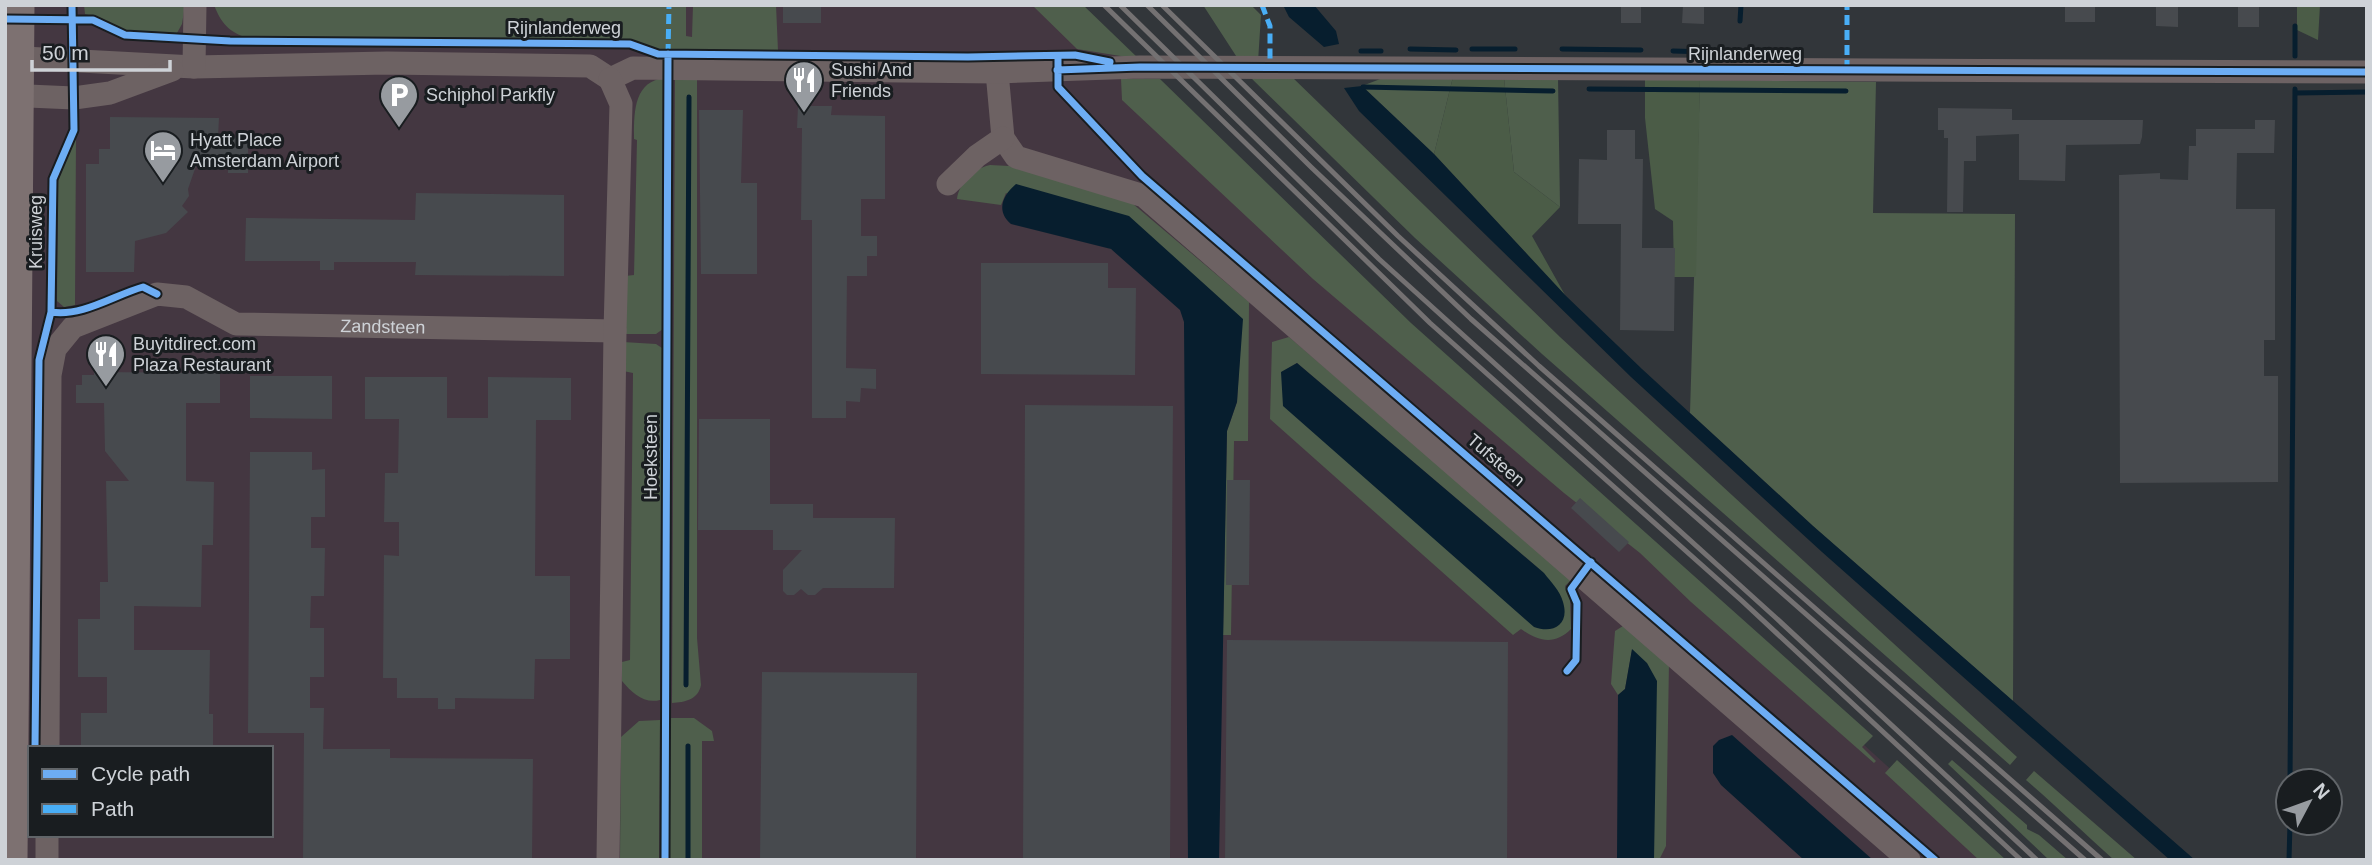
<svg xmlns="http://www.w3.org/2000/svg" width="2372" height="865" font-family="Arial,sans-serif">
  <rect width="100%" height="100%" fill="#32363a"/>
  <path fill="#443741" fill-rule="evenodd" d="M5 5H1071L1133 68 1653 552 1990 860H5ZM30 748H271V835H30Z"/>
  <path fill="#4f5f4c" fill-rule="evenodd" d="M84 5H185L182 24 177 33 119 30 103 19 85 14Z
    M214 5H686V36L692 37 693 5H776L778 51 661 50 631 40 247 38C229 32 221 23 214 5Z
    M1032 5H1083L1139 59 1077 49Z
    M1203 5H1251L1261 15 1258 62H1240Z
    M675 76 697 77V638L701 685C698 700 685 702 672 703Z
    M1291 76 1560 337 2017 757 2010 765 1542 354 1415 238 1250 77Z
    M1388 76 1453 77 1434 154 1362 86Z
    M665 78 663 329 656 334H624L625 276 634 275 637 140 634 139C634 114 633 81 665 78Z
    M1504 78H1558L1560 207 1514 172Z
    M1121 79H1160L1411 323 1873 736 1862 747 1876 761 1874 763 1691 602 1640 553 1564 493 1313 279 1122 100Z
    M1700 80 1876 82 1873 213 2015 214 2013 701 1813 526 1690 413Z
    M76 138 75 305 64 307 57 301 58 181Z
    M990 165 1009 166 1126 198 1249 302 1248 441H1234L1231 635H1223L1227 431 1237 402 1242 319 1006 193 1001 205 957 199C959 183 974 168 990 165Z
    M1289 337 1572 579 1565 586 1570 599 1571 629C1555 645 1539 642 1521 629L1513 635 1270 419 1272 342ZM1297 363 1544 573 1282 372Z
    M623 342 656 344 662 348 660 700C644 704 632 693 622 681V662L630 660 633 373 623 371Z
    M1623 626 1669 662 1666 846 1659 860H1654L1632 650 1625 689 1618 695 1611 684 1615 631Z
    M669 718H694L712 731 714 741H702V860H668Z
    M660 720 659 860H620L621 737 639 721Z
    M1897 760 2006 860H1979L1885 773Z
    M1952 760 2027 825V829L2039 835 2068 860H2049L1948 764Z
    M2034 771 2137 860H2114C2083 832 2056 806 2026 780Z"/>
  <path fill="#4b5c47" d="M2297 5H2320L2318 40 2297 30Z
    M1453 77 1504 78 1514 172 1560 207 1532 236 1565 295 1434 154Z
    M1645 80H1700L1696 276 1694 277H1674L1673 221 1655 209 1645 118Z"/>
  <path fill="#071e2e" d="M1283 5H1314L1336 31 1339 44 1324 47 1289 17Z
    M1362 86 1434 154 1565 295 1642 369 1813 526 2195 860H2170L1822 552 1631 377 1359 111 1344 88Z
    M1016 184 1129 216 1243 319 1237 402 1227 431 1219 860H1188L1184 322 1180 310 1111 249 1011 224C996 211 1002 196 1016 184Z
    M1297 363 1544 573C1551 582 1560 591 1563 602 1570 625 1553 634 1534 627L1283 406 1281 372Z
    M1632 649 1647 663 1657 681 1654 860H1617L1618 695 1625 689Z
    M1732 735 1873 860H1804L1721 785 1713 773V746L1719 740Z"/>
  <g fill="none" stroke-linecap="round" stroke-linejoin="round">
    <path stroke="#071e2e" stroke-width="5" d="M1740 21 1741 5
      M2295 26V56
      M1410 49 1456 50
      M1472 49H1515
      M1562 49 1641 50
      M1361 51H1381
      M1673 51 1709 52
      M1363 87 1553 91
      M1589 89 1846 91
      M2295 93 2367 92
      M686 685 689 97
      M2290 781 2295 89
      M688 860V746
      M2289 860 2290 823"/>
  </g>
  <path fill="#474a4e" d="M783 5H821V23H783Z
    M1621 5H1641V23H1621Z
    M1683 5H1704V24L1682 23Z
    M2065 5H2095V22H2065Z
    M2156 5 2178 6V27L2156 26Z
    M2238 6H2259V27H2238Z
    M798 106H832L831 115 885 116V199H861V236H877V256H867V276H847L846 368 876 369V389L861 388 860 402 846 401V418H812V220H801L802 128H797Z
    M1938 108 2012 109V120H2143L2142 137 2140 144 2066 145 2065 181 2019 180V134L1976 136V161H1964L1963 212H1947L1948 138H1944V130H1938Z
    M699 110H743L741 183H757V274H701Z
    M110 117 219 118 218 137 248 138V173H228V167L196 166 188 189 189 196 182 206 188 212 166 233 135 241 134 272H86V164H99V149H110Z
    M2255 120H2275L2274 153H2237L2236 209H2275V340H2264V376H2278V482L2120 483 2119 175 2160 173V179L2188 180 2189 146H2196V129H2255Z
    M1607 130H1635V159H1643L1642 248H1675L1674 331 1620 330 1621 224H1578L1579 159 1607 160Z
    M416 193 564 195V276L415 275 416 262H334V270H320V261H245L246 218 415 220Z
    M981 263H1108V288H1136L1135 375 981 374Z
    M94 372 220 373V403H186V481L214 482 213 545H202L201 607 134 606V650H210L209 714H213V748H81V713H107V677H78V619H100V582H108L106 481H129L105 451 104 403H76V385H82V375H94Z
    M250 376H332V419L250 418Z
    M365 377H447V418H488V377L571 378V420H536L535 576H570V659H535L534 699 455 698V709H438V698H397V678H383L384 555 399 556V522H384L385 473H398L399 419H365Z
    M1025 405 1173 406 1170 860H1023Z
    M699 419H770V504H813V518H895L894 588H823L815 595H808L801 589 794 595H787L783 591V570L802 550H773V530H698Z
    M250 452H312V470L325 469V517H311V548H325L324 596H311L310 628H324V677H310V708H324L323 749H390V758L533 759 532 860H303L304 733H248Z
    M1227 480H1250L1249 585H1226Z
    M1580 498 1629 542 1619 552 1571 508Z
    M1227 640 1508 642 1507 860H1225Z
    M762 672 917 673 916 860H760Z"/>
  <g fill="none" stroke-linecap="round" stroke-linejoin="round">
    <g stroke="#6d6263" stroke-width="23">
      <path d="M5 57 194 67 387 63 590 66 610 79"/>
      <path d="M194 67 195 5"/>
      <path d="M997 72 1003 138 1016 157 1144 196 1909 860"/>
      <path d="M610 79 633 68 997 72 1140 67 2367 72"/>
      <path d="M5 95 74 98 110 93 172 70"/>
      <path d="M948 184 977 156 1003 138"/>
      <path id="s1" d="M48 748 50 375 55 349 73 327 157 294 186 297 236 324 615 331"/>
      <path d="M47 860V835"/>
      <path d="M608 860 615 331 621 104 610 79"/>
    </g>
    <path stroke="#7d7171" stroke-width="35" d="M10 860 17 5"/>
    <path stroke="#747172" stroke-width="5" d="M1104 5 1430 323 1741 600 2021 860
      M1120 5 1379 259 1775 617 2037 860
      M1147 5 1311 167 1471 319 2085 860
      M1162 5 1398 236 1539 366 2102 860"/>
    <path stroke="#49aef6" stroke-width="5" stroke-dasharray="10 5" stroke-linecap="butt" d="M1262 5 1270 26V68
      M668 54 669 5
      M1847 70V5"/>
    <defs>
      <path id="cycleway" d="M5 19 93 20 125 35 230 41 630 44 658 54 968 57 1075 55 1110 62
        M1058 56V87L1142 176 1935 860
        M1057 70 1140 67 2367 72
        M51 312C83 317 114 295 143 287L157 294
        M1567 671 1576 660 1577 603 1571 589 1591 562
        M35 748 39 360 51 312 53 179 74 130 72 5
        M665 860 668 54"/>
    </defs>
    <use href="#cycleway" stroke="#191d20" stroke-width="11"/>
    <use href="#cycleway" stroke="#6dadf4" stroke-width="7"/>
  </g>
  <defs>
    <symbol id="restaurant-pin" viewBox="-11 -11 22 30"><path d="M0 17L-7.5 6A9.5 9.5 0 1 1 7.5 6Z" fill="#979ba0" stroke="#191d20"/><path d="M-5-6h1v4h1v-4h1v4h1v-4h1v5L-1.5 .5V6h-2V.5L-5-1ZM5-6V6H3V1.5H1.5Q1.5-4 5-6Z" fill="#fff"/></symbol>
    <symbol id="parking-pin" viewBox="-11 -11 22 30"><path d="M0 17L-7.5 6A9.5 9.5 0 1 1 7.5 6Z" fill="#979ba0" stroke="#191d20"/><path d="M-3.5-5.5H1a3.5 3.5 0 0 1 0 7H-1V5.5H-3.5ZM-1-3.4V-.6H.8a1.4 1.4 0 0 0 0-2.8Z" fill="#fff"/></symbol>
    <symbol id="hotel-pin" viewBox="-11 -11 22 30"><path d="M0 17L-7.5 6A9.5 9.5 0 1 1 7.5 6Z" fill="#979ba0" stroke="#191d20"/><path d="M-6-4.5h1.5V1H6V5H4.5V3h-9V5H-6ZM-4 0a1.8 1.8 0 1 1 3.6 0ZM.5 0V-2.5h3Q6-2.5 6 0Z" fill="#fff"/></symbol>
  </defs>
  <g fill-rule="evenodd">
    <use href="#restaurant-pin" x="782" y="58" width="44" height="60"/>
    <use href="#parking-pin" x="377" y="73" width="44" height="60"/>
    <use href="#hotel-pin" x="141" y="128" width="44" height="60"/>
    <use href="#restaurant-pin" x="84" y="332" width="44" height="60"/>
  </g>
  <g text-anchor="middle" stroke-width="6" stroke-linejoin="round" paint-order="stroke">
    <g font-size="18" fill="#ced2d7" stroke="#191d20">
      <text x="564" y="34">Rijnlanderweg</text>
      <text x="1745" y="60">Rijnlanderweg</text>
      <text transform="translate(36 232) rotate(-90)" y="6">Kruisweg</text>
      <text dy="6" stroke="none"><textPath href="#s1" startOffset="751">Zandsteen</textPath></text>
      <text transform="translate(651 457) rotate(-90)" y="6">Hoeksteen</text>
      <text transform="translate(1496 460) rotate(41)" y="6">Tufsteen</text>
    </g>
    <g font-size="18" fill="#ced2d7" stroke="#191d20" text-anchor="start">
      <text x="831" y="76">Sushi And<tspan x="831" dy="21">Friends</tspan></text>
      <text x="426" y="101">Schiphol Parkfly</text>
      <text x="190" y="146">Hyatt Place<tspan x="190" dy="21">Amsterdam Airport</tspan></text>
      <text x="133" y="350">Buyitdirect.com<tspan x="133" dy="21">Plaza Restaurant</tspan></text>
    </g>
  </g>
  <rect width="2372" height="865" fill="none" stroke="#ced2d7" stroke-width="14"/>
  <rect x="28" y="746" width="245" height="91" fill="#191d20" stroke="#616569" stroke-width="2"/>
  <rect x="42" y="769" width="35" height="10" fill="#6dadf4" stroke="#616569" stroke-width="2"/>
  <text x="91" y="781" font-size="21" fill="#ced2d7">Cycle path</text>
  <rect x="42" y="804" width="35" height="10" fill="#49aef6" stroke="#616569" stroke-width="2"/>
  <text x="91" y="816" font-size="21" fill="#ced2d7">Path</text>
  <g transform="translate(2309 802) rotate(49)"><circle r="33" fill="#191d20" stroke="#616569" stroke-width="2"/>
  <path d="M0-5L12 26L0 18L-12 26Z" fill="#979ba0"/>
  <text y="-10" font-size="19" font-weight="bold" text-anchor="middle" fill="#ced2d7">N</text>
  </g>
  <path d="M32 60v10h138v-10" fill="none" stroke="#ced2d7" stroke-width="3.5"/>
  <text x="42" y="60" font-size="21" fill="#ced2d7" stroke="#191d20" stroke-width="5" paint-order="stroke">50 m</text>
</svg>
